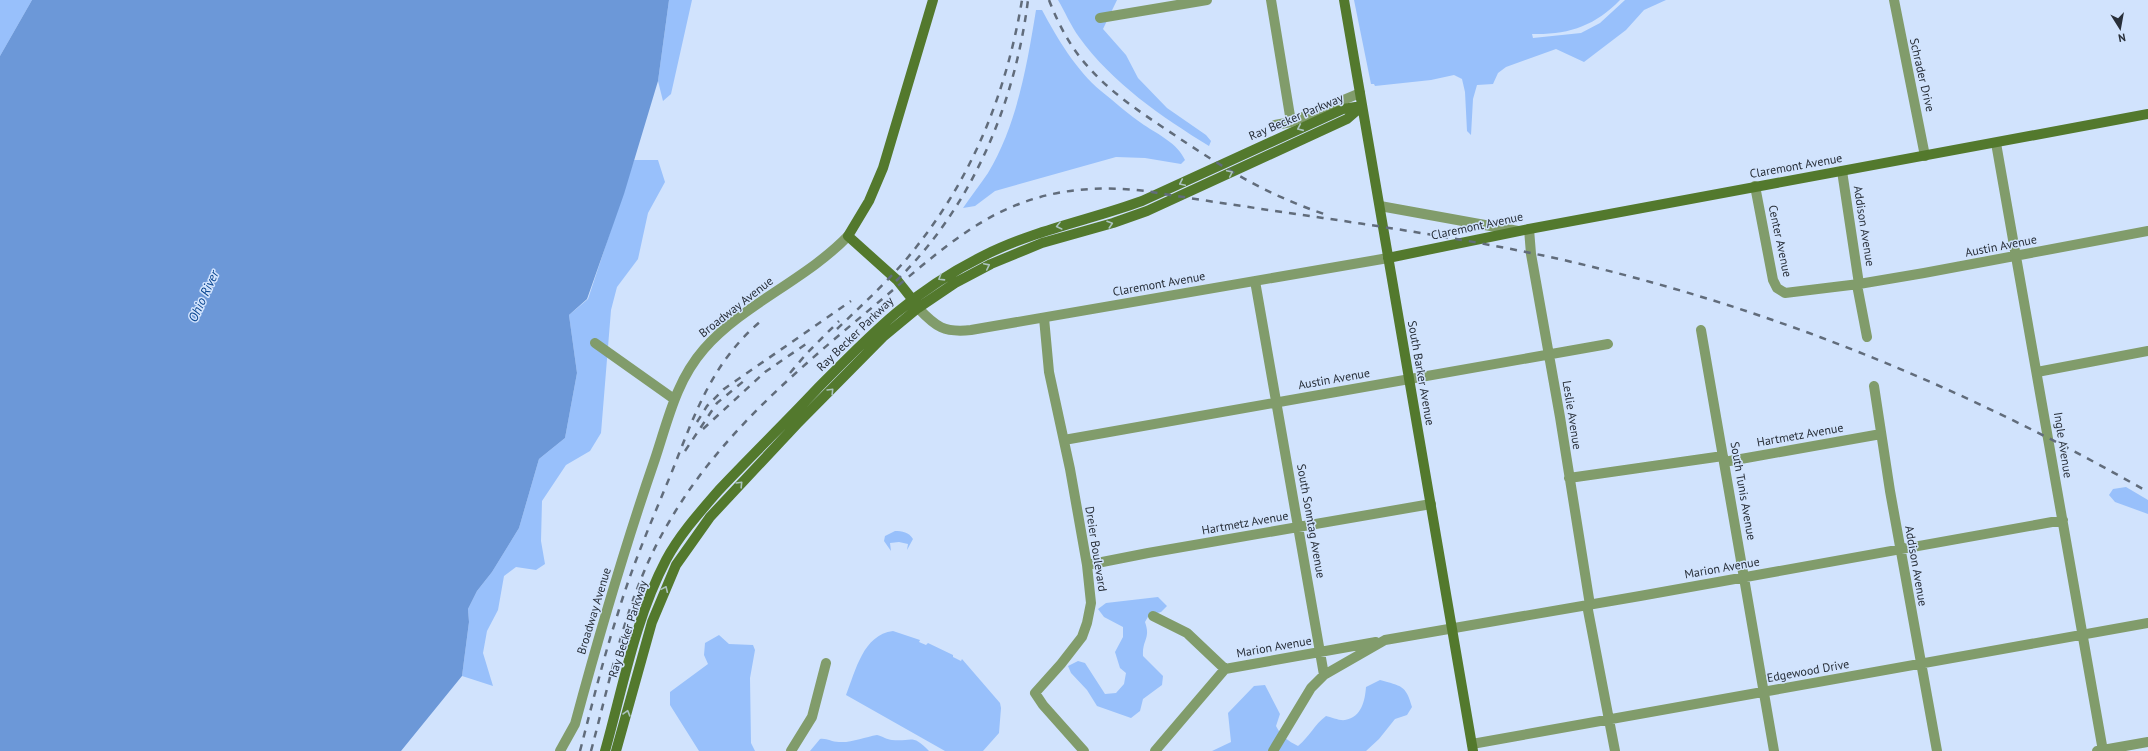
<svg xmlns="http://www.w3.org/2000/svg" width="2148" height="751" font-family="'PT Sans',sans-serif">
  <rect width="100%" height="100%" fill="#d1e3fd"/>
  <path fill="#98c0fb" d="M0 0H32L0 56Z
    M669 0H692L671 94 663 101 658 81Z
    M1058 0H1117L1103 29 1126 55 1138 78 1167 108 1206 135 1211 141 1209 146C1162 117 1112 83 1079 37 1071 26 1065 12 1058 0Z
    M1354 0H1620C1595 26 1568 35 1532 34L1533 38 1581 33 1600 23 1625 0H1666L1644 10 1626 30 1584 62 1556 49 1506 67 1498 73 1493 84 1477 85 1473 99 1471 135 1467 131 1465 92 1462 79 1454 75 1431 80 1375 86 1374 84H1371Z
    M1036 10H1042C1057 38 1076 70 1101 91 1115 102 1129 115 1144 125 1159 135 1177 143 1185 160L1181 164 1145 158 1116 157 995 191 975 206 963 208C971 196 980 185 988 173 1017 125 1027 65 1036 10Z
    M634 160H658L665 182 648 213 638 259 617 287 611 310 601 433 590 451 566 465 542 501 541 541 545 564 536 570 516 567 504 576 498 610 487 631 483 653 493 686 462 676 469 622 468 609 477 591 492 572 519 528 539 459 565 438 577 373 569 315 588 299Z
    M2126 487 2148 500V514L2115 502 2109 495 2113 489Z
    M895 531C902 531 909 532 913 539L907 550 908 544 899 542 890 543 891 551 884 541 885 536Z
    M1158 597 1167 606 1161 612 1149 615 1145 622C1151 639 1142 639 1143 656L1163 676 1162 685 1143 699 1140 711 1131 718 1097 706 1087 690 1071 673 1068 666 1078 661 1085 663 1105 694 1116 693 1124 684 1126 673 1120 668 1115 652 1123 637V627L1104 617 1098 609 1106 603Z
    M893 631 920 640 919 642 926 645 928 643 953 655V657L961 661 962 659 1000 703 1001 708 999 733 983 751H945L846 695C856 670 863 635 893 631Z
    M719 635 729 644 753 645 755 650 750 678 751 743 755 751H699L670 705V692L708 664 704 655 705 643Z
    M1380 680C1401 686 1406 685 1412 707L1407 715 1395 719 1379 739 1366 751H1212L1231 742 1228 713 1254 686 1265 685 1280 714 1276 726C1281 736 1288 741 1298 746 1310 736 1314 725 1326 716 1331 717 1340 721 1345 720 1362 717 1365 700 1366 687Z
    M877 735C882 736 888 740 892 740 912 742 912 733 929 751H810L820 739C827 738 831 742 839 742 851 743 865 737 877 735Z"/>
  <path fill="#6c98d8" d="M32 0H669L658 81 624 194 587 299 569 315 577 373 565 438 539 459 519 528 492 572 477 591 468 609 469 622 462 676 401 751H0V56Z"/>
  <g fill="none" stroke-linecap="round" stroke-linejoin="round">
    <path stroke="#819c6b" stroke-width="10" d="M1271 0 1291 122
      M1894 0 1925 156
      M1100 18 1207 0
      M1275 125 1291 122 1360 93
      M1996 143 2103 751
      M1842 171 1859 284
      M1755 186 1773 280 1777 288 1785 293 1859 284 1924 273 2148 231
      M1380 206 1518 231
      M1529 229 1531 254 1560 417 1590 605
      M1255 281 1324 675
      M1857 285 1867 337
      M918 308C936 327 944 333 971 330L1388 258
      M1044 318 1049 372 1070 469 1087 565 1091 603 1087 623 1082 637 1061 664 1035 693 1043 705 1084 751
      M1701 330 1774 751
      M595 343 674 399
      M2037 372 2148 351
      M1874 386 1890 491 1937 751
      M1064 440 1608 344
      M1724 462 1881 434
      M1569 478 1723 456
      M1087 565 1148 553 1431 504
      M1587 605 1615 751
      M1153 616 1187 633 1225 669
      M1472 744 2148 623
      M560 751 575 724C599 635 625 546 655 459 668 420 676 381 704 349 742 305 807 279 848 236
      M791 751 812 717 826 663
      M1155 751 1225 669 1376 642
      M1273 751 1311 688 1324 675 1385 640 1640 596 2063 520
      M2097 751 2148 742"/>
    <path stroke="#53792d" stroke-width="10" d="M1344 0 1473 751
      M1388 258 1529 229 2148 114
      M916 304 897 280 848 236 869 201 883 168 933 0
      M605 751C623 687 635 619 666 560 680 534 700 512 719 490 751 456 784 424 816 390 872 333 912 291 985 255 1035 230 1090 220 1142 201L1343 109 1362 106
      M616 751 652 622 676 565 710 517 797 424 883 337 918 308 955 283 991 264 1042 243 1113 223 1147 211 1347 119 1362 106"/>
    <path stroke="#616c7b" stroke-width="2.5" stroke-dasharray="7 7" stroke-linecap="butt" d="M1049 0C1059 26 1072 50 1091 70 1113 94 1140 112 1167 130 1222 167 1264 194 1327 215
      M896 281C972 207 1015 104 1028 0
      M837 329C865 302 894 276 917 246 974 174 1007 90 1022 0
      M790 373 807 353 839 321
      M697 422 707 406 724 389 851 301
      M703 429 765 372 806 344
      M685 451 717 403 745 380
      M580 751C592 705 603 659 618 613 632 566 652 520 671 474 695 414 711 363 762 320
      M591 751C612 673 627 592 669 522 723 428 812 358 893 290 931 258 973 221 1019 204 1060 188 1103 186 1146 191 1283 214 1423 229 1559 259 1767 306 1963 386 2148 492"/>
  </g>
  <defs><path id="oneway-chevron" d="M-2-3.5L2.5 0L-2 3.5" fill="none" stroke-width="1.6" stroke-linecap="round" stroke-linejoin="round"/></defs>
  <g stroke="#abc3bf">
    <use href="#oneway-chevron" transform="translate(1300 128) rotate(156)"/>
    <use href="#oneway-chevron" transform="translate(1230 173) rotate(-25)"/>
    <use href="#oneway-chevron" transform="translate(1182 183) rotate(155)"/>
    <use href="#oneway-chevron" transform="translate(1110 224) rotate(-18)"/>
    <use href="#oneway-chevron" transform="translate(1059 226) rotate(166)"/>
    <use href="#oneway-chevron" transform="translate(987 266) rotate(-26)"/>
    <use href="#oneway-chevron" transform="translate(941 278) rotate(148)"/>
    <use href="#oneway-chevron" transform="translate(831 391) rotate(-46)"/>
    <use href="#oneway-chevron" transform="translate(740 484) rotate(-46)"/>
    <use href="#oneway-chevron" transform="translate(665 589) rotate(-66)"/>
    <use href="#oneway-chevron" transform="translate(627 713) rotate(-74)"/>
  </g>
  <g text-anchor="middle" stroke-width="3" stroke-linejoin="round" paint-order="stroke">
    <g font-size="12" fill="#282f39" stroke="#d1e3fd">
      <text transform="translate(1922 75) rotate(77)" y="4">Schrader Drive</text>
      <text transform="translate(1296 117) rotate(-23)" y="4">Ray Becker Parkway</text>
      <text transform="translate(1796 166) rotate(-10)" y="4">Claremont Avenue</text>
      <text transform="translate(1477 226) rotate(-12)" y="4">Claremont Avenue</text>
      <text transform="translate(1864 226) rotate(81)" y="4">Addison Avenue</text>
      <text transform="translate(1780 241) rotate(78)" y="4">Center Avenue</text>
      <text transform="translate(2001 246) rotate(-11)" y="4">Austin Avenue</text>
      <text transform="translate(1159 284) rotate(-10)" y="4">Claremont Avenue</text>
      <text transform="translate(736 307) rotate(-38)" y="4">Broadway Avenue</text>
      <text transform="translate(855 334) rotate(-44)" y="4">Ray Becker Parkway</text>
      <text transform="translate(1421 373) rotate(80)" y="4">South Barker Avenue</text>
      <text transform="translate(1334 379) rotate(-10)" y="4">Austin Avenue</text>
      <text transform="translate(1572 415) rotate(81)" y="4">Leslie Avenue</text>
      <text transform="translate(1800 435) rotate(-10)" y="4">Hartmetz Avenue</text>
      <text transform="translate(2063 445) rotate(81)" y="4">Ingle Avenue</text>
      <text transform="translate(1743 491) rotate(80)" y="4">South Tunis Avenue</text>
      <text transform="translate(1311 521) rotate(80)" y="4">South Sonntag Avenue</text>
      <text transform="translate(1245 523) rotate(-10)" y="4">Hartmetz Avenue</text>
      <text transform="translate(1096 549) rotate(81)" y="4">Dreier Boulevard</text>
      <text transform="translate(1916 566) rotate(80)" y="4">Addison Avenue</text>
      <text transform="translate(1722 568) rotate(-10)" y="4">Marion Avenue</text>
      <text transform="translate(594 611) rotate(-73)" y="4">Broadway Avenue</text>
      <text transform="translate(628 629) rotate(-72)" y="4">Ray Becker Parkway</text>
      <text transform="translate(1274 647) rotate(-10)" y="4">Marion Avenue</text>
      <text transform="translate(1808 671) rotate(-10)" y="4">Edgewood Drive</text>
    </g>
    <g font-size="13" font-style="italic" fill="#06438e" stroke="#d1e3fd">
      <text transform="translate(203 296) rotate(-65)" y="5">Ohio River</text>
    </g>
  </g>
  <g transform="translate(2120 28) rotate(169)" stroke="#d1e3fd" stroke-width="3" paint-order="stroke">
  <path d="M0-3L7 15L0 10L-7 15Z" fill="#282f39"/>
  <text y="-6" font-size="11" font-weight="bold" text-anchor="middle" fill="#282f39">N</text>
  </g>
</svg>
